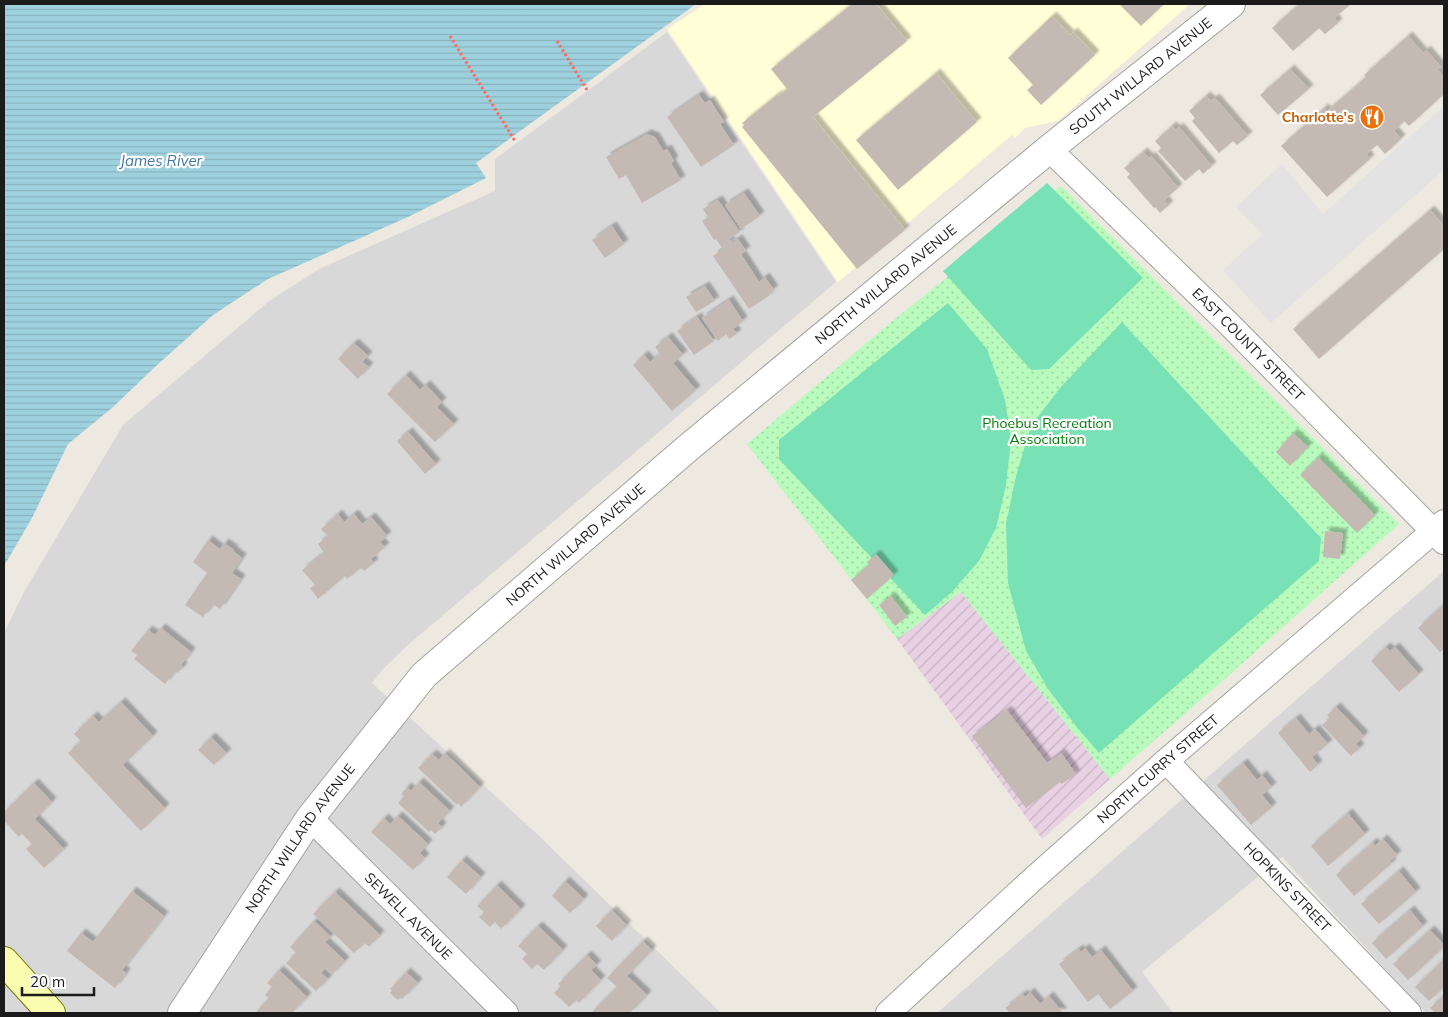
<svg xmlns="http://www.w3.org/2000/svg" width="1448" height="1017" font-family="Mulish,sans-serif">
  <defs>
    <pattern id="industrial-furrows" width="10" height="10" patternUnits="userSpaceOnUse" patternTransform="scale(1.25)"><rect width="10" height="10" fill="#e7d1e3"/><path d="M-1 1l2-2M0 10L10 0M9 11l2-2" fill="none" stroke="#c6b3c2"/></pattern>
    <pattern id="park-dots" width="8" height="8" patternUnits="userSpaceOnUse" patternTransform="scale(1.25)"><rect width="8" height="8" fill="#b9fbbd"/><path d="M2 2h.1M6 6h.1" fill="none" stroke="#9ed7a2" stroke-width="1.8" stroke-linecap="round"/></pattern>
    <pattern id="water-rules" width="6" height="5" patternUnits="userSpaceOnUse" patternTransform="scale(1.25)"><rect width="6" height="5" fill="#9ed1de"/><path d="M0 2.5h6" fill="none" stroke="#88b3be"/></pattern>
    <filter id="shadow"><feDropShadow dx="4.5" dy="-4.5" stdDeviation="1" flood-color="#0004"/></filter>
  </defs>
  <rect width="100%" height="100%" fill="#ede9e0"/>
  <path fill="#d9d8d8" d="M667 32 836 282 409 644 384 668 372 683 537 834 721 1013H4V633L24 592 123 425 268 302 319 269 495 191V159Z
    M1444 571V1013H1426L1282 857 1142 972 1173 1013H937Z"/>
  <path fill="url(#industrial-furrows)" d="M961 592 1110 779 1042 839 897 639Z"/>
  <path fill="#fffed7" d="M705 4H1190L1058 121 1025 128 1015 138 1012 135 838 282 667 29Z"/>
  <path fill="url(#park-dots)" d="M1061 186 1399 524 1218 685 1110 779 961 592 897 639 747 444 890 323Z"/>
  <path fill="#79e1b6" d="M1047 183 1143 278 1049 369 1031 370 943 271Z
    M948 303 987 349 1005 400 1011 440 1006 485 996 528 979 561 952 592 925 615 779 459V440Z
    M1122 322 1321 538 1319 561 1099 753 1076 726 1048 689 1026 651 1008 583 1006 524 1016 476 1031 426 1060 388Z"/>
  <path fill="#e3e3e3" d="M1444 106V170L1271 323 1223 270 1263 234 1236 207 1282 164 1323 214Z"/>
  <path fill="url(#water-rules)" d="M4 4H696L476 163 486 178 408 217 268 279 213 315 156 366 113 407 68 444 32 518 4 566Z"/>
  <path fill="#c5bab3" filter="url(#shadow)" d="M852 4H876L907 41 813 117 905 230 857 269 742 127 744 125 742 123 777 95 778 96 787 89 771 69Z
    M1119 4H1164L1141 26Z
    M1299 4H1351L1334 18 1338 23 1325 34 1319 28 1293 51 1272 28Z
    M1052 16 1070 35 1073 32 1095 55 1041 105 1027 90 1033 85 1008 58Z
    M1408 36 1423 53 1426 50 1441 67 1438 70 1444 78V94L1409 126 1404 121 1394 131 1401 139 1385 154 1377 145 1366 154 1370 159 1327 197 1281 146 1324 108 1327 111 1366 77 1364 75Z
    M1290 69 1309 89 1278 115 1260 95Z
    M936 73 977 122 898 190 856 140Z
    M699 95 705 103 710 100 724 122 720 124 734 145 701 167 667 117Z
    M1206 96 1211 101 1215 98 1248 136 1237 145 1233 141 1219 153 1192 121 1195 118 1189 111Z
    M1172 126 1176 130 1179 127 1212 166 1203 174 1199 169 1185 181 1158 151 1161 148 1155 141Z
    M647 134 655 137 663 151 667 149 674 161 671 163 681 180 642 203 626 175 619 179 606 157Z
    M1143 152 1149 158 1151 156 1178 188 1164 200 1169 205 1160 213 1155 207 1154 208 1127 177 1130 174 1124 168Z
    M744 193 760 216 741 229 725 205Z
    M718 200 740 232 729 239 731 242 722 248 716 239 714 240 702 221 708 217 703 209Z
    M1430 210 1444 226V249L1319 359 1293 329Z
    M612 226 624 244 605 258 592 240Z
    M738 239 746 251 741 254 759 282 765 277 774 290 769 293 770 295 749 309 713 256Z
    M705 286 715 301 696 312 686 297Z
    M729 300 743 321 733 329 737 334 729 339 726 334 718 341 702 318Z
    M697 317 714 341 694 355 677 331Z
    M668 337 683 355 673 363 696 390 672 411 633 365 644 355 650 362 660 354 655 347Z
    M354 343 368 356 362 362 369 367 358 379 338 359Z
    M406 375 420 390 426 385 442 402 437 407 454 424 435 442 387 394Z
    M408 432 436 464 425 474 397 441Z
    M1293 433 1308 447 1290 466 1276 452Z
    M1318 457 1375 515 1357 533 1300 475Z
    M338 514 344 522 354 514 362 524 371 517 387 536 380 542 385 547 371 559 374 563 364 571 361 568 347 579 345 576 318 599 310 588 315 585 302 570 324 553 318 544 328 536 321 529Z
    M1325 531 1343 533 1340 559 1323 557Z
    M208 540 220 549 224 543 234 550 233 551 242 558 232 573 241 579 220 609 213 604 203 617 185 605 207 573 193 562Z
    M876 554 894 575 867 599 851 580 869 565 867 562Z
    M891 596 907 617 895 626 879 605Z
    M1444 604V649L1440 652 1418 628Z
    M161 628 191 652 181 665 183 667 178 673 175 671 165 684 134 659 137 655 131 651 148 630 155 635Z
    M1386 647 1390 651 1395 647 1419 674 1399 692 1371 661Z
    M121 702 153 736 123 765 165 808 141 831 68 753 81 741 74 734 93 716 99 722Z
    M1336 707 1364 736 1356 744 1360 748 1351 756 1322 725 1330 718 1327 715Z
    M1007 710 1047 763 1061 753 1076 774 1062 784 1060 782 1026 808 972 736Z
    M1296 718 1309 734 1315 729 1328 744 1312 757 1318 765 1310 772 1278 733Z
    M211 737 227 753 214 765 198 750Z
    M445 753 480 787 461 807 458 803 457 805 418 768 432 754 439 760Z
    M1243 763 1257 780 1262 775 1272 787 1262 795 1272 807 1251 825 1217 785Z
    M419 782 450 811 438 823 442 827 435 834 431 830 429 832 398 803 404 796 401 794 407 787 411 791Z
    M34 783 52 802 35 819 64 849 44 868 26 849 32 844 22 834 19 837 4 821V812Z
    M1348 813 1365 834 1328 866 1311 846Z
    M398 816 428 844 420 853 425 858 413 870 371 832 384 818 390 824Z
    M1383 839 1397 855 1390 861 1392 863 1354 896 1336 875 1373 842 1375 846Z
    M462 860 481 877 466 894 447 877Z
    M1399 871 1416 892 1379 924 1361 904Z
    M565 881 584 899 570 913 552 896Z
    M497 885 521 909 501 929 495 922 490 927 479 917 484 912 477 906Z
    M132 891 164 916 122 970 126 973 115 988 67 951 81 933 93 942Z
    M335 892 380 935 369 947 365 943 354 953 313 914Z
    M612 910 627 925 612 941 596 926Z
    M1410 910 1423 926 1386 959 1372 943Z
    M314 921 331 937 325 942 345 961 332 975 326 968 321 973 328 979 316 991 286 963 296 953 290 947Z
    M538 926 563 950 544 970 537 964 532 969 522 959 527 954 518 946Z
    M1430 930 1444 945V947L1408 980 1393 964Z
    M643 941 652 950 627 976 647 995 630 1013H591L617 987 607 978Z
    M1085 948 1092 957 1101 950 1133 991 1110 1009 1098 994 1088 1002 1059 964 1079 949 1081 952Z
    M587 955 597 965 591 970 601 980 579 1003 576 1000 569 1007 554 993 561 986 558 984Z
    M1444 959V987L1429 1001 1415 987Z
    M279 970 307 997 292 1013H255L269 998 265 995 272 987 267 983Z
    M406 972 418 983 402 999 400 998 398 1000 390 993 392 990 390 989Z
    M1030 992 1040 1004 1049 996 1063 1013H1010L1005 1008 1023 994 1025 997Z
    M1444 995V1013H1435L1430 1008Z"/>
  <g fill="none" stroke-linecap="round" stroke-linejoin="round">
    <defs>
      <g id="minor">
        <path id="s1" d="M1049 149 1227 322 1444 542"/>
        <path id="s2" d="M1166 761 1409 1013"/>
        <path id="s3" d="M310 818 506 1013"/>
        <path id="s4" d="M888 1013 1032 880 1166 761 1444 522"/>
      </g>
      <g id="tertiary">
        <path id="s5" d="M182 1013 310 818 424 675 689 447 1049 149 1231 4"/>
      </g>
      <path id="secondary" d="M4 961 51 1013"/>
    </defs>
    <use href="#minor" stroke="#a2a2a2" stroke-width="26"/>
    <use href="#tertiary" stroke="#a2a2a2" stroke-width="30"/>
    <use href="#secondary" stroke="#6b7400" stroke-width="30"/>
    <path stroke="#ff6b5f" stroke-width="3" stroke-dasharray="2.5 2.5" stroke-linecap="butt" d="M450 36 515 141
      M557 41 587 90"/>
    <use href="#minor" stroke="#fff" stroke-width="24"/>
    <use href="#tertiary" stroke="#fff" stroke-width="28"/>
    <use href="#secondary" stroke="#fafcb0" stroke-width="28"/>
  </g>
  <defs>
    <symbol id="restaurant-disc" viewBox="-11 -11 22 22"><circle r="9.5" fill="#e8710a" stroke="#fff"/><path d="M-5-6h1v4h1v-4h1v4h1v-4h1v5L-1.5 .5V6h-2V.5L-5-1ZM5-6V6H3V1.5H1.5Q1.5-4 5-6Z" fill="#fff"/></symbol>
  </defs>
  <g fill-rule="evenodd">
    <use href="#restaurant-disc" x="1358" y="103" width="28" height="28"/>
  </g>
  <g text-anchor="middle" stroke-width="4.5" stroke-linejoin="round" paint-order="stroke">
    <g font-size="14" fill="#1b1b1b" stroke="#fff">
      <text dy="5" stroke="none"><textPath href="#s5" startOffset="1350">SOUTH WILLARD AVENUE</textPath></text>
      <text dy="5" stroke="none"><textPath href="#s5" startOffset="1021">NORTH WILLARD AVENUE</textPath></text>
      <text dy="5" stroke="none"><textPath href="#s1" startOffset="279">EAST COUNTY STREET</textPath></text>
      <text dy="5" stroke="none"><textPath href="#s5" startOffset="616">NORTH WILLARD AVENUE</textPath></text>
      <text dy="5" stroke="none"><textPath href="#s4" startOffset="364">NORTH CURRY STREET</textPath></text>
      <text dy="5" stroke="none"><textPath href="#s5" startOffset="211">NORTH WILLARD AVENUE</textPath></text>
      <text dy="5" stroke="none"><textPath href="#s2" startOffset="175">HOPKINS STREET</textPath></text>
      <text dy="5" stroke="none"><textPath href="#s3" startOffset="139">SEWELL AVENUE</textPath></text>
    </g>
    <g font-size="14" font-weight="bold" fill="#c56008" stroke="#fff" text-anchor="end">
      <text x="1354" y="122">Charlotte's</text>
    </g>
    <g font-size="14" fill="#077c0d" stroke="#fff">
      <text x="1047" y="428">Phoebus Recreation<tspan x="1047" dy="16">Association</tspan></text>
    </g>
    <g font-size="15" font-style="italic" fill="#4277a6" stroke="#fff">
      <text x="161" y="166">James River</text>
    </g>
  </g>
  <rect width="1448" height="1017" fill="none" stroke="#1b1b1b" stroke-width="10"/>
  <path d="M22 987v8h72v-8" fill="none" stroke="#1b1b1b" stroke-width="2.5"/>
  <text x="30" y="987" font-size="15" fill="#1b1b1b" stroke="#ffffff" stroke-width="4" paint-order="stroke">20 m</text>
</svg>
